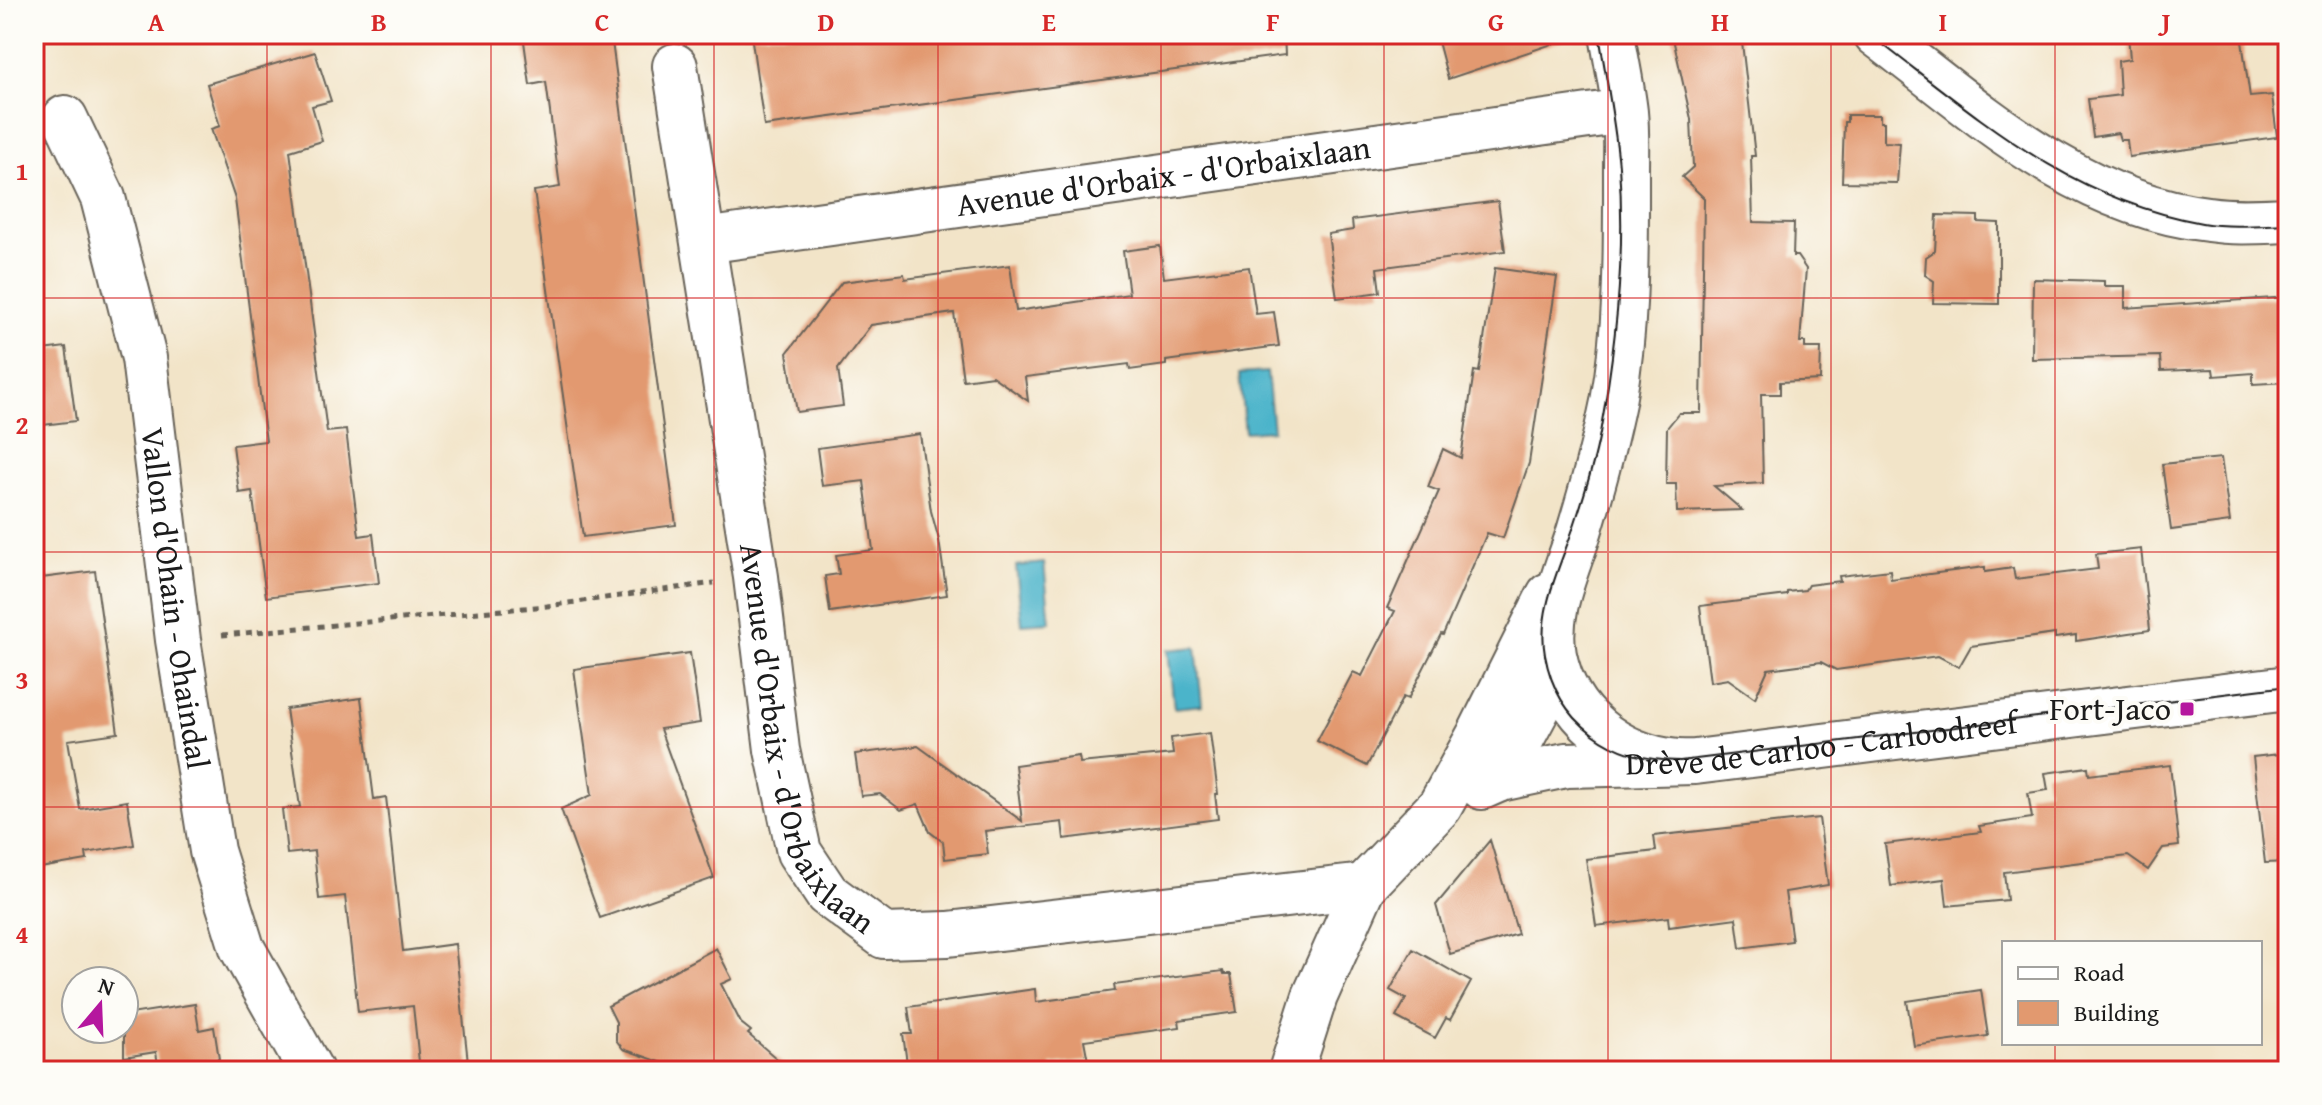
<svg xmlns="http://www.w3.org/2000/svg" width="2322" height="1105" font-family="'Gentium Book Plus',serif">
  <rect width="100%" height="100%" fill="#fdfcf7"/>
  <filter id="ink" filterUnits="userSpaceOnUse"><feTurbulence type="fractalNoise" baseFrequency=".0125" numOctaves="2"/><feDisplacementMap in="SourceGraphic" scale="16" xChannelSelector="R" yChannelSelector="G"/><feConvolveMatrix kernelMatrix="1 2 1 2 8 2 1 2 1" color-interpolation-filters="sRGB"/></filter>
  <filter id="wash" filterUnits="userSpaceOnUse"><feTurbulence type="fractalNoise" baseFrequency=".006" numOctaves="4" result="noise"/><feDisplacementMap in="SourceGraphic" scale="32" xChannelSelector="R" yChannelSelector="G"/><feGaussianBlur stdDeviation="1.8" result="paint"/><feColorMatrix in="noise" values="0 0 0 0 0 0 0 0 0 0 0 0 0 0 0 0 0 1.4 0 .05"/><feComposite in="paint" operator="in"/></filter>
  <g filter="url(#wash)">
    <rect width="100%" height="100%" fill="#f2e4c8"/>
    <path fill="#4cb4ca" stroke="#346873" stroke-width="2" d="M1267 372 1273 430 1245 432 1239 374Z
      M1044 563 1050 622 1022 624 1016 566Z
      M1196 647 1202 705 1174 708 1168 650Z"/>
    <g id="blocks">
      <path fill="#e2996f" d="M523 34H611L676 525 583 537 534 191 560 187 546 82 530 85Z
        M751 34H1284L1285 55 764 126Z
        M1436 34H1563L1564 40 1448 79Z
        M1672 34H1741L1755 156H1751L1753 222 1794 223 1793 256H1797L1806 269 1800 342H1805V348H1821L1820 380 1780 382V394H1761L1763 483 1714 486 1742 510 1677 512 1676 484H1666L1667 428 1679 413H1701L1704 198 1682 177 1693 167 1691 119Z
        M2128 34H2241L2250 97 2272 95 2277 137 2129 157 2127 140H2120L2118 133 2093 137 2088 99 2120 95 2118 61 2130 59Z
        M315 52 331 101 312 106 322 141 290 151 327 432 346 430 359 536 373 534 379 583 266 597 252 491 239 493 233 445 266 441 235 199 211 129 220 126 207 84Z
        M1847 115H1880V122H1884V142L1900 143 1897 183 1842 182 1844 122H1847Z
        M1498 201 1505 251 1377 268 1380 292 1337 298 1328 234 1353 230 1352 220Z
        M1937 215 1978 216V222L1999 223V304L1933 303 1934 281 1925 275 1926 257 1935 251Z
        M1160 246 1164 278 1249 267 1256 314 1274 312 1279 346 1166 361V365L1130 370 1129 364 1025 377 1028 401 992 376 963 380 954 313 871 325 838 369 843 406 797 412 787 353 842 282 904 274 905 279 1010 265 1016 311 1129 294 1123 251Z
        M1495 268 1557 277 1529 463 1503 538 1487 533 1443 635 1441 634 1408 699 1403 697 1367 766 1317 741 1353 672 1362 676 1395 611 1387 608 1439 491 1428 487 1443 449 1461 458 1474 371 1479 372Z
        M2033 279 2104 281V286H2125V308L2288 297V382L2253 384V373L2214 376 2213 369 2161 371 2160 356 2032 359Z
        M66 347 76 421 34 426V351Z
        M920 434 931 511 939 540 947 595 830 612 825 576 839 574 836 555 873 550 864 481 822 486 817 448Z
        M2221 458 2230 522 2171 530 2162 464Z
        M2141 549 2150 630 2076 641V635L2055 638V634L1971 646 1959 667 1938 656 1836 670 1821 662 1768 669 1755 698 1728 679 1710 682 1700 606 1787 595V592L1805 590 1808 585 1840 581 1839 576 1890 570 1891 579 1985 567V572L2013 568 2015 579 2098 569 2096 554Z
        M95 571 118 733 68 740 80 809 127 801 134 845 86 853 87 860 34 869V579Z
        M690 653 700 723 660 729 714 878 600 918 561 809 592 795 574 669Z
        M361 698 374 799 386 797 403 951 455 944 469 1071H420L413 1006 358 1012 345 896 319 899 314 851 287 854 282 809 300 807 286 709Z
        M1210 733 1218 794H1215L1218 819 1064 839 1062 822 985 831 988 854 945 859 943 842 930 832 918 804 901 810 880 794 861 796 855 754 918 746 1022 821 1015 765 1079 756 1080 763 1173 754 1171 738Z
        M2288 753V862L2265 863 2253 757Z
        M2170 765 2179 846 2163 848 2148 870 2128 856 2004 872 2007 900 1947 906 1944 879 1891 886 1885 844 1981 832 1979 826 2032 818 2028 793 2048 790 2045 773 2088 767 2089 775Z
        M1819 818 1828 885 1785 892 1792 941 1740 948 1736 918 1669 927 1668 917 1596 926 1586 859 1656 851 1654 836Z
        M1490 840 1518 934 1450 954 1436 905Z
        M716 948 732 979 721 984 741 1023 751 1031 748 1034 791 1071H686L623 1049 616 1040V1022L608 1006Z
        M1413 949 1471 982 1450 1020 1446 1018 1435 1038 1396 1017 1406 999 1390 990Z
        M1223 971 1224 974H1231L1237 1012 1179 1020 1180 1027 1084 1040 1088 1061 1051 1065 1052 1071H908L903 1034H912L908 1007 1035 989 1036 1002 1115 991 1114 985Z
        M1981 990 1988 1036 1914 1046 1907 1001Z
        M195 1004 199 1030 214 1027 219 1059 204 1062 206 1071H159L156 1052 124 1057V1015Z"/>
    </g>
  </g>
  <g filter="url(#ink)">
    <use href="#blocks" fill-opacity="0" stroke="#676258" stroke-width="2"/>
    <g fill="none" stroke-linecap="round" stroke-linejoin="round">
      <defs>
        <g id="minor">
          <path d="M1612 34C1616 60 1622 86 1625 112 1627 132 1626 152 1626 173 1626 250 1627 326 1613 402 1604 446 1592 489 1579 532 1567 571 1546 612 1554 655 1566 715 1616 756 1677 762"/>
          <path d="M1876 34C1977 111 2077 204 2208 219 2235 223 2261 221 2288 220"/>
          <path id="s1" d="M675 66 756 577 777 750 799 852 827 894 884 936 948 934 1364 886"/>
          <path id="s2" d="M65 118 103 198 144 358 178 640 212 851 242 948 311 1071"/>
          <path id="s3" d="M704 241 1624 111"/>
          <path id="s4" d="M1500 779 1566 765 1695 762 2288 688"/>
          <path d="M1482 787 1500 779 1552 682 1557 668"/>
          <path d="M1291 1071 1315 996 1364 886 1440 806 1479 735 1549 595"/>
        </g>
      </defs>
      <use href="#minor" stroke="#676258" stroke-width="48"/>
      <path stroke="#676258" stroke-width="5" stroke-dasharray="6 6" stroke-linecap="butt" d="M34 70 42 82
        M222 635 547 606 714 583"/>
      <use href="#minor" stroke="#fff" stroke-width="44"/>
      <path stroke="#1c1c1c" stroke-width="2" d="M1599 34C1606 78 1615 122 1619 166 1626 255 1616 346 1600 433 1594 464 1584 496 1574 526 1560 567 1537 611 1545 655 1557 723 1614 761 1680 761L2288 686
        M1869 34C1975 114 2066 199 2202 223 2230 228 2260 225 2288 224"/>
    </g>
  </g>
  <path fill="none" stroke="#d62828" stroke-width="2" stroke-opacity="0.55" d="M267 34V1071M491 34V1071M714 34V1071M938 34V1071M1161 34V1071M1384 34V1071M1608 34V1071M1831 34V1071M2055 34V943M34 298H2288M34 552H2288M34 807H2288M2055 1043V1071"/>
  <rect fill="#b5179e" stroke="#fdfcf7" stroke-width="3" x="2179" y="701" width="16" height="16" rx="4"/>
  <g text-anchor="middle" stroke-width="8" stroke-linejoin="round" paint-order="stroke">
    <g font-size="32" fill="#1c1c1c" stroke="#fdfcf7">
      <text dy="11" stroke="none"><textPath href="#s3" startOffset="464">Avenue d'Orbaix - d'Orbaixlaan</textPath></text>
      <text dy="11" stroke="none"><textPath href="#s2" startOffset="496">Vallon d'Ohain - Ohaindal</textPath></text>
      <text dy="11" stroke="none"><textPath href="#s1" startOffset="692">Avenue d'Orbaix - d'Orbaixlaan</textPath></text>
      <text dy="11" stroke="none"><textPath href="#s4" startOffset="324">Drève de Carloo - Carloodreef</textPath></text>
    </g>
    <g font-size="32" fill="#1c1c1c" stroke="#fdfcf7" text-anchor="end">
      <text x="2171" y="720">Fort-Jaco</text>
    </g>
  </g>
  <rect width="2322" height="1105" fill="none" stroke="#fdfcf7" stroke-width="88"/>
  <rect x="2002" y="941" width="260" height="104" fill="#fdfcf7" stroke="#a3a29f" stroke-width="2"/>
  <rect x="2018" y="967" width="40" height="12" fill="#ffffff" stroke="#a3a29f" stroke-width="2"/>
  <text x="2074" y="981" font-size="24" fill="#1c1c1c">Road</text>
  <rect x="2018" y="1001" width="40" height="24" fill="#e2996f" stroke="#a3a29f" stroke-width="2"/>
  <text x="2074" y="1021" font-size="24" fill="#1c1c1c">Building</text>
  <g transform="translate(100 1005) rotate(19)"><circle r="38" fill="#fdfcf7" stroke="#a3a29f" stroke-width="2"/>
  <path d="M0-6L14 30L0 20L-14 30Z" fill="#b5179e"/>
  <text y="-12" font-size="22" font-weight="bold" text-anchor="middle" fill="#1c1c1c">N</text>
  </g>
  <rect x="44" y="44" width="2234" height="1017" fill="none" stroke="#d62828" stroke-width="3"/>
  <g font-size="26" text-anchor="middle" font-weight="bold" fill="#d62828">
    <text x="156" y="31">A</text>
    <text x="379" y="31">B</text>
    <text x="602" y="31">C</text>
    <text x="826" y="31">D</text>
    <text x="1049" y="31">E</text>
    <text x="1273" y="31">F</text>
    <text x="1496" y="31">G</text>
    <text x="1720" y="31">H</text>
    <text x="1943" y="31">I</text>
    <text x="2166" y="31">J</text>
    <text x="22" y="180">1</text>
    <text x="22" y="434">2</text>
    <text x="22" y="689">3</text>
    <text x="22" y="943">4</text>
  </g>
</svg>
